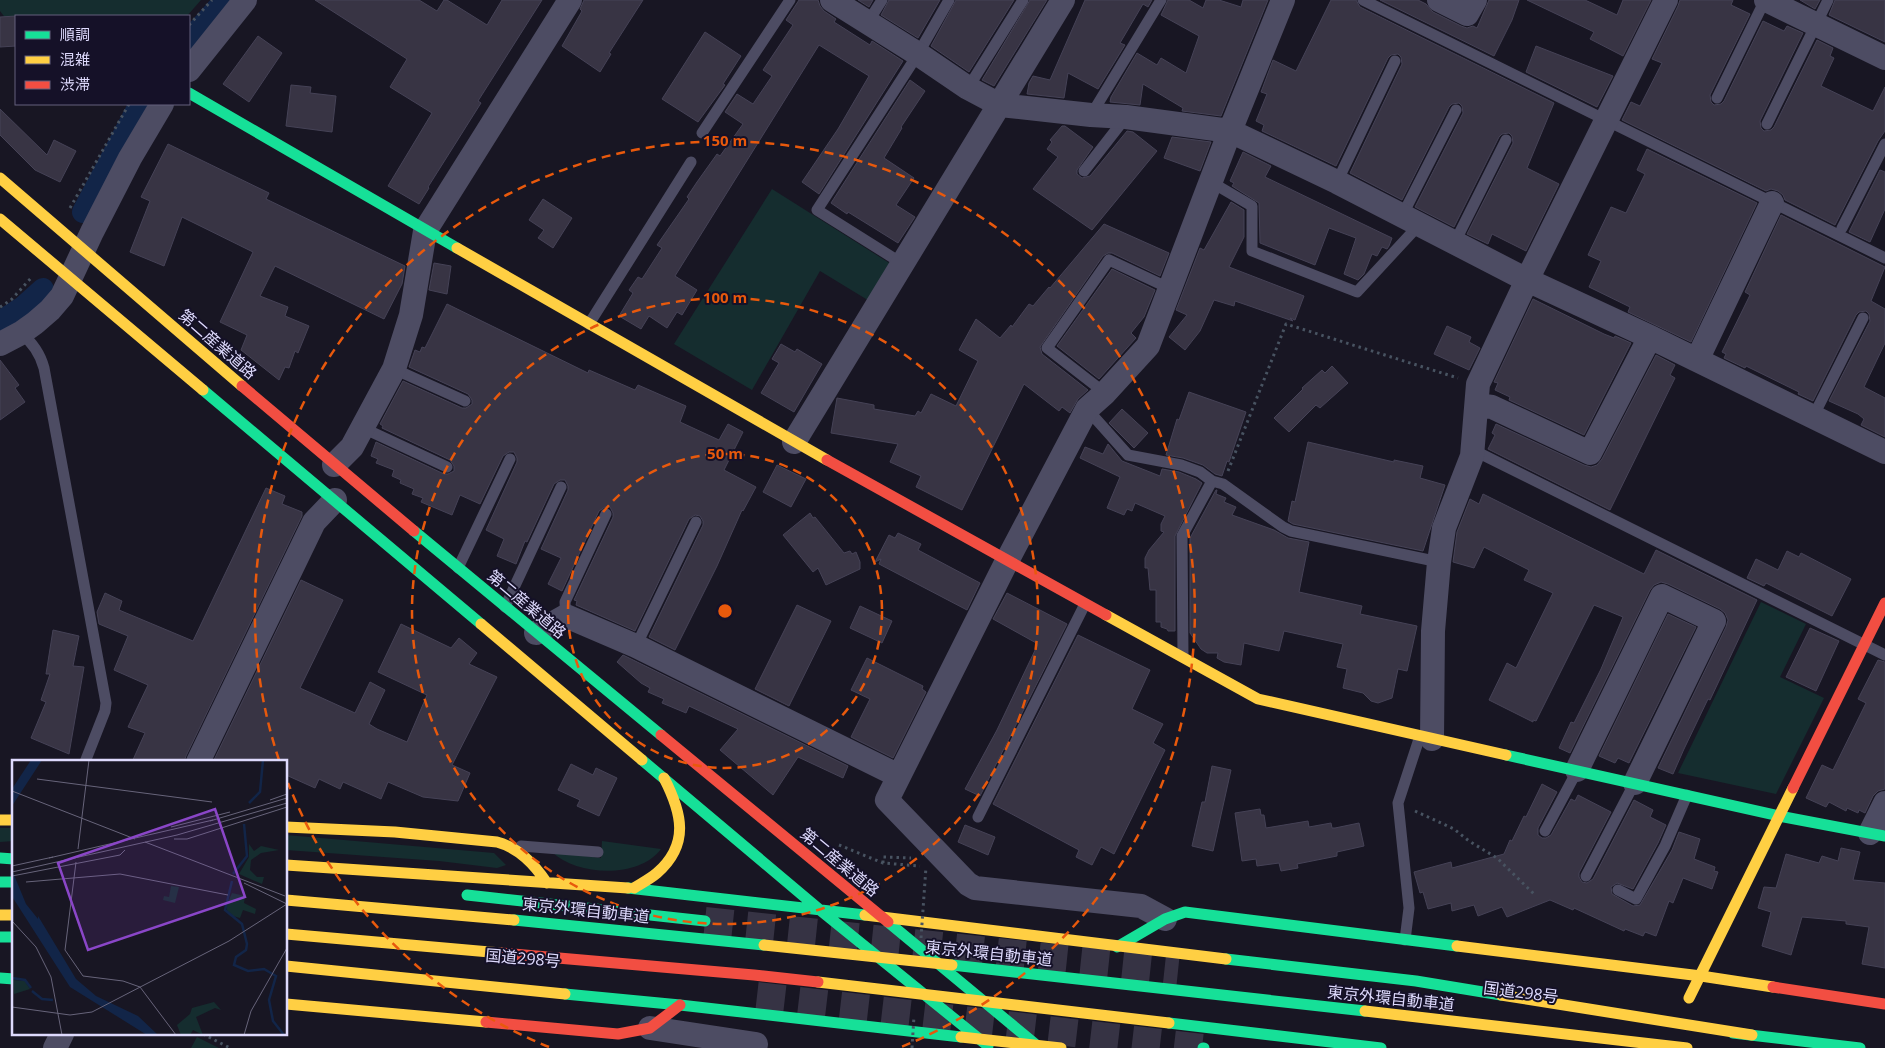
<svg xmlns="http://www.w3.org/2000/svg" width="1885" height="1048" font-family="'Open Sans','Noto Sans JP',sans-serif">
  <rect width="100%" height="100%" fill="#181623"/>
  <path fill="#152d2f" d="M0 0H201L187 16H16V32L0 11Z
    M772 189 894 266 871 302 820 271 752 390 674 344Z
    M1761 602 1806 624 1780 677 1824 698 1776 794 1678 773Z
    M0 828H14V841L0 842Z
    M286 835 494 853 506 865 497 868 439 861 286 850Z
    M602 841 661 849C639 879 577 876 552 852L601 858Z
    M197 1037 219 1048H191Z"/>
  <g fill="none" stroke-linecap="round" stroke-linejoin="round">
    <path stroke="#122548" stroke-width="22" d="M189 40 225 0
      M83 212 140 104
      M0 322 23 307 43 289"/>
  </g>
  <path fill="#383444" stroke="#454256" d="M315 0H419L437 11 444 0H447L487 25 502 0H542L478 101 481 103 428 187 429 188 419 204 388 186 432 113 390 87 407 59Z
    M584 0H643L609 53 611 54 600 72 562 46 582 11 580 9Z
    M799 0H818L820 6 824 11 836 19 834 22 870 45 872 41 903 61 819 194 802 182 838 129 869 76 819 45 675 276 697 290 682 315 677 312 667 328 649 316 641 329 619 316 633 293 629 290 638 277 642 279 662 248 657 245 689 199 687 197 697 182 717 154 720 156 743 124 725 112 737 94 753 104 772 76 763 70 793 25 786 20Z
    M858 0H873L869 7Z
    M889 0H940L918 38 881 15Z
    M956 0H1014L969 72 931 46Z
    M1030 0H1047L994 86 982 80Z
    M1085 0H1152L1148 7 1143 4 1120 43 1125 45 1098 89 1068 73 1064 98 1027 94 1029 83 1033 76 1050 80Z
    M1168 0H1189L1203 8 1206 0H1219L1241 7 1243 0H1268L1221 116 1182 111 1183 108 1143 84 1140 105 1110 102 1111 97 1137 53 1157 65 1161 58 1186 73 1199 36 1161 15Z
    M1331 0H1356L1360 7 1554 103 1527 168 1559 184 1526 251 1492 234 1488 244 1467 234 1513 143 1512 136 1509 133 1502 134 1499 137 1454 227 1415 207 1463 113 1462 106 1459 103 1452 104 1449 107 1402 200 1350 173 1402 64 1401 57 1398 54 1391 55 1388 58 1336 166 1262 131 1264 125 1256 121 1267 94 1261 92 1273 60 1296 71Z
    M1380 0H1418L1426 4 1433 12 1461 26 1467 28 1473 26 1477 28 1489 0H1519L1512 20 1494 56Z
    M1527 0H1585L1617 15 1623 0H1651L1623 56 1590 39 1594 32Z
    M1680 0H1733L1731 5 1750 14 1710 95 1711 102 1714 105 1721 104 1724 101 1763 21 1784 31 1787 26 1803 33 1760 121 1761 128 1764 131 1771 130 1774 127 1817 40 1833 48 1830 56 1834 58 1821 86 1873 111 1885 87V131L1878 141 1835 225 1785 200 1783 195 1778 191 1771 189 1766 191 1622 120 1631 102 1640 106 1662 63 1652 59 1678 6Z
    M1800 0H1820L1815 9Z
    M1835 0H1885V42L1829 15Z
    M16 16V46L0 47V17Z
    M705 32 741 56 723 84 725 85 698 122 662 99Z
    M258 36 282 53 249 102 223 84Z
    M1536 46 1613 76 1597 107 1526 72Z
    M910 80 925 91 901 127 902 128 884 158 914 178 896 205 915 217 898 243 848 212 847 214 831 203Z
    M291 85 311 87 310 93 336 96 332 132 286 126Z
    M0 109 47 155 54 140 76 151 60 182 35 170 0 135Z
    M1062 126H1065L1093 147 1077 170V174L1082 178 1090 176 1127 131 1133 132 1157 151 1092 230 1033 189 1058 157 1047 149 1052 142 1050 140Z
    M1172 137 1211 142 1200 171 1164 158Z
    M168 144 269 193 266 199 405 266 402 284 384 319 275 266 260 296 288 307 285 316 309 326 298 353 295 351 289 368 285 367 279 380 241 350 247 335 220 322 253 252 182 217 164 266 130 252 150 201 141 197Z
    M1647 149 1757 203 1691 342 1628 312 1630 307 1589 287 1601 261 1588 255 1611 207 1626 213 1645 174 1637 170Z
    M1243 152 1271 166 1265 177 1392 238 1389 246 1387 249 1382 247 1377 256 1372 254 1364 274 1358 280 1344 274 1356 238 1329 228 1315 265 1260 243 1259 203 1232 186 1234 183 1230 181Z
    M1880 170 1885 172V209L1870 242 1849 232Z
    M543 199 572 218 553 248 538 238 544 230 529 220Z
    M1231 202 1244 210V237L1229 267 1304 296 1295 320 1290 318 1293 321 1235 301 1234 306 1214 300 1200 331 1185 350 1169 337 1187 315 1176 310 1200 248 1204 250Z
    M1781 215 1885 267 1871 301 1885 309V343L1864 387 1885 398V437L1861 425 1864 419 1858 414 1829 401 1870 321 1869 314 1866 311 1859 312 1856 315 1813 401 1798 394 1799 392 1746 366 1745 368 1724 358 1726 354 1722 352 1750 295 1745 292Z
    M1104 224 1169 253 1160 276 1112 253H1108L1103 256 1040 347 1042 354 1088 390 1078 399 1070 413 1062 407 1059 411 1024 384 962 510 916 487 921 476 890 462 898 444 831 433 837 398 874 405V409L915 416 918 411 921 413 931 394 956 406 978 361 959 350 976 319 1000 338 1011 325 1012 327 1029 304 1033 306 1049 287 1050 288Z
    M434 263 451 266 447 294 429 290Z
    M1112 269 1155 290 1144 317 1131 333 1136 338 1099 379 1057 346Z
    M1533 299 1604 334 1614 338 1615 336 1631 343 1584 435 1509 400 1510 397 1495 390 1498 383 1494 382Z
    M447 304 588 373 589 370 635 390 638 385 686 406 680 422 719 440 728 424 743 432 724 470 756 487 743 511 742 510 717 566 675 650 649 637 703 525V521L700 516 695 515 689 519 635 631 576 605 577 601 574 600 613 517V513L610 507H605L599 511 562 591 548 584 561 558 541 549 568 490V486L565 480H560L554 484 527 542 525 541 516 564 497 556 504 539 486 530 517 462V458L514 452H509L503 456 480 504 460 495 452 515 421 502 423 498 412 494 414 489 400 483 401 480 392 476 394 470 376 463 378 459 371 456 376 442 444 474H448L454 471V466L450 460 382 428 383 426 380 424 403 381 462 408H466L472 404V400L468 394 409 367 415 350 420 352 422 347 425 348Z
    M1447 326 1471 337 1469 342 1480 348 1469 370 1434 354Z
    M781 344 795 352 797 349 822 364 794 412 761 393 779 363 772 359Z
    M1656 355 1675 365 1670 375 1675 378 1610 510 1488 449 1495 435 1492 433 1496 424 1584 465 1591 467 1597 465 1602 459Z
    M0 360 19 385 15 388 25 402 0 420Z
    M1332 366 1348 383 1320 408 1316 405 1289 432 1274 418 1303 389 1302 388 1322 370 1325 373Z
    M1189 392 1246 412 1229 462 1227 461 1222 476 1215 474 1203 465 1183 458 1166 455 1177 419 1179 420Z
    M1122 409 1148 433 1134 448 1109 423Z
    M1308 442 1394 462V460L1423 466 1420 478 1445 485 1423 551 1293 524 1288 521 1292 501 1295 502Z
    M1108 444 1122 461 1160 476 1162 469 1179 472 1196 479 1202 483 1175 536V631H1168L1167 629 1161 627V622H1156V590H1150L1148 568H1145V558L1149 550 1164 532 1161 531V524L1165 516 1135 503 1132 511 1127 509 1124 515 1107 508 1120 477 1080 458 1085 447 1103 454Z
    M777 465 806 479 791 507 763 492Z
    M266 488 285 496 282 504 302 512V516L186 756 184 762H132L145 733 128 727 148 685 114 670 128 636 99 624 97 612 105 593 122 601 119 610 193 641Z
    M1216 490H1217L1216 494 1226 498 1224 502 1236 507 1232 515 1274 530 1288 538 1309 542 1299 592 1362 606 1360 614 1417 626 1407 671 1398 669 1392 698 1378 703 1371 701 1363 693 1343 688 1347 669 1337 667 1343 644 1284 631 1279 651 1244 643 1241 665 1224 662 1217 658 1218 653H1207L1201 649 1190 633V538Z
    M1483 494 1644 574 1656 550 1757 600 1710 700 1708 699 1684 749 1673 774 1658 768 1726 627 1728 620 1725 613 1720 609 1668 584 1661 582 1654 585 1650 590 1570 753 1559 748 1571 722 1574 723 1601 669 1623 617 1594 605 1536 721 1533 720V722L1489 700 1507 663 1516 668 1553 593 1524 580 1529 570 1484 547 1474 568 1453 562 1457 532 1470 499 1479 504Z
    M810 513 813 518 815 517 844 553 850 551 852 554 856 552 860 562V569L826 585 818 568 813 572 783 535Z
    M898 533 921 544 918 550 980 583 967 610 879 564 881 559 875 562 889 535 895 538Z
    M1787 551 1799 557 1801 553 1851 579 1832 616 1766 583 1764 586 1747 578 1756 559 1778 570Z
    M301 580 343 600 300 688 355 713 370 682 385 690 369 724 377 729 407 742 427 695 378 672 401 624 451 648 459 638 477 653 469 664 497 677 452 765 470 773 458 801 423 797 388 782 381 799 343 782 340 789 319 779 315 788 286 775V762H213Z
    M1007 593 1067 624 980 796 965 789 997 730 1038 644 993 619Z
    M797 605 831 621 789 706 755 689Z
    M860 606 892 621 882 643 850 628Z
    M1668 614 1696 627 1629 763 1618 758 1615 763 1599 756Z
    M1810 628 1839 641 1816 691 1786 677Z
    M53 630 79 636 73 666 84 667 69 754 31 738 46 702 41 700 50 674H46Z
    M1078 635 1150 670 1132 709 1163 724 1153 743 1165 750 1114 854 1101 847 1092 865 1076 857 1079 850 993 804Z
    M623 655 848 766 843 778 798 757 773 795 720 750 738 729 689 706 686 713 662 703 664 699 648 692 650 688 641 683 617 662Z
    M867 658 923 686 922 689 926 692 893 758 851 737 870 699 851 690Z
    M1878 660 1885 662V789L1878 791 1873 796 1865 813 1859 810 1858 813 1847 808 1846 811 1829 802 1826 807 1806 798 1822 765 1833 770 1866 703 1858 699Z
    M571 764 593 775 596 768 617 778 599 816 577 806 580 800 558 790Z
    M1212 766 1231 770 1213 851 1192 846 1202 802H1205Z
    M1542 784 1557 792 1538 828V835L1542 838H1546L1551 835 1571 799 1575 801 1578 795 1611 812 1579 873V877L1582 882 1587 883 1593 879 1634 800 1653 810 1650 817 1666 825 1658 843 1633 889 1617 883 1611 887 1612 894 1633 906 1640 905 1672 850 1679 832 1700 839 1694 859 1715 867 1714 871 1718 872 1712 889 1683 878 1673 903 1669 901 1656 936 1645 932 1643 936 1625 929 1624 931 1574 908 1573 910 1550 900 1507 917 1502 907 1478 916 1474 905 1452 911 1451 903 1428 909 1423 892 1420 893 1414 872 1451 862 1452 868 1504 854 1510 840 1512 841 1524 816 1526 817Z
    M1260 809 1261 815H1264L1266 828 1308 821 1309 827 1331 823 1332 828H1335L1359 823 1364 846 1337 852V856L1297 864 1298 868 1281 871 1279 863 1257 866 1256 859 1242 861 1235 813Z
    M965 825 995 837 988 855 958 842Z
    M1841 848 1860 852 1853 880 1885 883V968L1862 964 1869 927 1846 924V921L1802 917 1791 955 1762 946 1771 912 1758 908 1764 887 1776 888 1786 854 1819 863 1822 856 1838 861Z"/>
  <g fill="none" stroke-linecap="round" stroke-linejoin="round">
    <path stroke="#363344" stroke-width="28" stroke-dasharray="28 14" stroke-linecap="butt" d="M705 921 1178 971
      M757 996 1203 1048"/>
    <path stroke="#485361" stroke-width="3" stroke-dasharray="2.5 4" stroke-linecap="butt" d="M189 25 212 0
      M70 208 129 104
      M0 307 11 300 32 277
      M1228 471 1286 324 1458 378
      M1415 811 1454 829 1469 841 1497 858 1534 894
      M839 845 883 863 920 866
      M883 863V857L911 858
      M203 1034 230 1048"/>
    <path stroke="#4d4c63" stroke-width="11" d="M1363 0 1885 258
      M868 22 882 0
      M968 88 1023 0
      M1717 98 1765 0
      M1091 115 1161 0
      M1767 124 1828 0
      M702 133 790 0
      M1084 171 1126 117
      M1211 182 1252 206V251L1357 292 1419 225
      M1337 182 1395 61
      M1402 216 1456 110
      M1842 228 1885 144
      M1455 242 1506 140
      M903 264 817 210 918 54 949 0
      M589 324 691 162
      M21 333C33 343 40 353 44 368L106 703 105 711 85 762
      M394 369 465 401
      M1105 393 1047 348 1109 260 1171 289
      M1087 409 1128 455 1181 465 1200 472 1212 481 1223 484 1283 527 1291 531 1439 562
      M1813 417 1863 318
      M363 428 447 467
      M1473 450 1885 655
      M458 568 510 459
      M505 607 561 487
      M566 616 565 602 606 514
      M636 646 696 522
      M1183 657 1182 536 1212 481
      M978 817 1085 604
      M1545 831 1577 771
      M521 846 598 852
      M1586 876 1634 784
      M1618 890 1636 899 1665 846 1687 795
      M1405 940 1409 908 1398 803 1420 736"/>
    <path stroke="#4d4c63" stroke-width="24" d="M832 0 918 54 968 88 1000 105 1091 115 1126 117 1230 131 1337 182 1527 280 1650 337 1885 452
      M1439 0 1467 14 1475 0
      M1766 0 1885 58
      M189 70 245 0
      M0 344 21 333 35 323 50 310 62 296 92 232 130 158 162 104
      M1697 360 1772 203
      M1477 405 1492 407 1590 453 1650 337
      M794 442 1063 0
      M334 465 352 447 394 369 411 315 425 231 570 0
      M536 633 566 616 636 646 899 776
      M1432 739 1433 631 1439 562 1444 528 1472 456 1478 384 1527 280 1666 0
      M198 762 314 522 335 500
      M1577 770 1662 596 1714 621 1635 783
      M1870 833 1885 803
      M1165 919 1141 906 975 888 968 884 887 800 1007 561 1087 409 1105 393 1148 346 1230 131 1283 0
      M650 1028 756 1044 755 1048
      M55 1048 62 1034"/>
    <path stroke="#16e098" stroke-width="11" d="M189 93 457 248
      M203 390 481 624
      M414 531 661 735
      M1506 755 1779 816 1885 836
      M642 760 820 910 988 1046
      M0 858 14 859
      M0 882H14
      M628 888 865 915
      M467 895 705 921
      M888 922 1040 1048
      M0 937H14
      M1117 947 1165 919 1185 912 1457 946
      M1226 959 1416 981 1501 995
      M0 978 14 979
      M565 994 680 1005 961 1037
      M1733 1033 1860 1048
      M1203 1048H1204"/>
    <path stroke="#ffcf43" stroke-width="11" d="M0 178 242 386
      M0 219 203 390
      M457 248 827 460
      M1106 615 1258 699 1506 755
      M481 624 642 760
      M0 820H14
      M286 827 395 832 497 842C519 848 534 864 547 883
      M286 865 628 888
      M634 888C642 883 650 879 657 873 690 844 682 813 664 778
      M0 915H14
      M865 915 1226 959
      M1457 946 1701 976 1773 987
      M286 966 565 994
      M1501 995 1752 1035
      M1689 998 1793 788
      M286 1004 486 1022
      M961 1037 1061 1048"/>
    <path stroke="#f24e42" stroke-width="11" d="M242 386 414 531
      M827 460 1106 615
      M661 735 888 922
      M1793 788 1885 603
      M1773 987 1885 1004
      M486 1022 618 1034 650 1028 680 1005"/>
    <path stroke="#485361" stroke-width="3" stroke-dasharray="2.5 4" stroke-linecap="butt" d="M921 938 926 867
      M912 1048 914 1016"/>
    <path stroke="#16e098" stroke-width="11" d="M514 920 764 945
      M952 965 1365 1011
      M1169 1023 1381 1048"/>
    <path stroke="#ffcf43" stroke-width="11" d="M286 900 514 920
      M286 934 501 953
      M764 945 952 965
      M818 982 1169 1023
      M1365 1011 1687 1048"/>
    <path stroke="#f24e42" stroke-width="11" d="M501 953 754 975 818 982"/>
  </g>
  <g fill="none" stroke="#e8590c" stroke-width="2.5" stroke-dasharray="9 6">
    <circle cx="725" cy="611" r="157"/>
    <circle cx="725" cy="611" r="313"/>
    <path d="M549 1047A470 470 0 0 1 288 783M279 760A470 470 0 1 1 901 1047"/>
  </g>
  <g text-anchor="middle" stroke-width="4" stroke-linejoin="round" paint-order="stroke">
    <g font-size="16" fill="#dedafd" stroke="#151128">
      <text transform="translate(218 344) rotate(41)" y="6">第二産業道路</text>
      <text transform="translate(527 604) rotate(40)" y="6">第二産業道路</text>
      <text transform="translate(840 862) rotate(40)" y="6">第二産業道路</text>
      <text transform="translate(586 910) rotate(6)" y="6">東京外環自動車道</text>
      <text transform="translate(989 953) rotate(6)" y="6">東京外環自動車道</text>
      <text transform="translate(523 958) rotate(5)" y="6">国道298号</text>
      <text transform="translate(1521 992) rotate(7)" y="6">国道298号</text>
      <text transform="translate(1391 998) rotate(6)" y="6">東京外環自動車道</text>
    </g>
  </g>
  <g transform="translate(12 760)">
    <rect width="275" height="275" fill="#181623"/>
    <path d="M237 84 242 91 249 86 267 90 249 93 239 100 238 110 245 117H252L250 124 227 114 237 97ZM159 126 167 127 163 143 151 140 152 136 157 137ZM220 133 233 136 232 143 244 149 243 154 231 150 228 158 217 155 214 147ZM1 220 13 221 18 229 2 234ZM202 242 209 250 203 248 184 257 191 275 181 270 178 275H169L165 265 178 254 180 248Z" fill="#152d2f"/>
    <path d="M19 0H30L0 46V29ZM0 110 14 144 26 159V156L64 219 84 236 126 256 146 275H135L58 227 1 138Z" fill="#122548"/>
    <path fill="none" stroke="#122548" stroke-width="2.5" d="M237 43 248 32 251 0M221 114 235 96 232 64M220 121 213 150 230 164 235 184 234 190 224 197 222 205 236 211 252 209 264 216 257 240 261 261 272 275M0 218 13 220 19 228M20 231 30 239 41 240"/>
    <path fill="none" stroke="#67647a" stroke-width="1" d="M25 19 200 42M0 31 123 79M258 40 275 34M198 61 275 38M159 67 218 52M162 79H175L275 47M133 82 273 136M66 89 77 0M37 98 201 60M64 102 53 190 71 216 111 221 128 227 164 275M0 106 41 97M0 112 165 75 275 43M0 116 108 95 113 90M14 122 108 114 216 135M232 123 275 144M0 161 24 187 39 217 50 275M0 247 58 255 80 252 217 181 275 144M232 275 239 251 275 188"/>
    <path fill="#8a46c8" fill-opacity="0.15" stroke="#8a46c8" stroke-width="2.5" d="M203 49 233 137 76 190 46 103Z"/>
    <rect width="275" height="275" fill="none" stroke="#dedafd" stroke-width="2.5"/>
  </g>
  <circle cx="725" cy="611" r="8" fill="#e8590c" stroke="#151128" stroke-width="2.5"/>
  <g font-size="15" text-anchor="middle" font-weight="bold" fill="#e8590c" stroke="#151128" stroke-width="4" stroke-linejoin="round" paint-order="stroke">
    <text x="725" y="146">150 m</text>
    <text x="725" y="303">100 m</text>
    <text x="725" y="459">50 m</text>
  </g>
  <rect x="15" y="15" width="175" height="90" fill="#151128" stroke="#65617d"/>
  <rect x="25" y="31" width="25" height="8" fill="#16e098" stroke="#65617d"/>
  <text x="60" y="40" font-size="15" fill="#dedafd">順調</text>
  <rect x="25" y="56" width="25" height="8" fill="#ffcf43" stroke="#65617d"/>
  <text x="60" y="65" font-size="15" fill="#dedafd">混雑</text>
  <rect x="25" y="81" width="25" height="8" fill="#f24e42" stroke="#65617d"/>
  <text x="60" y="90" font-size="15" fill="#dedafd">渋滞</text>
</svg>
